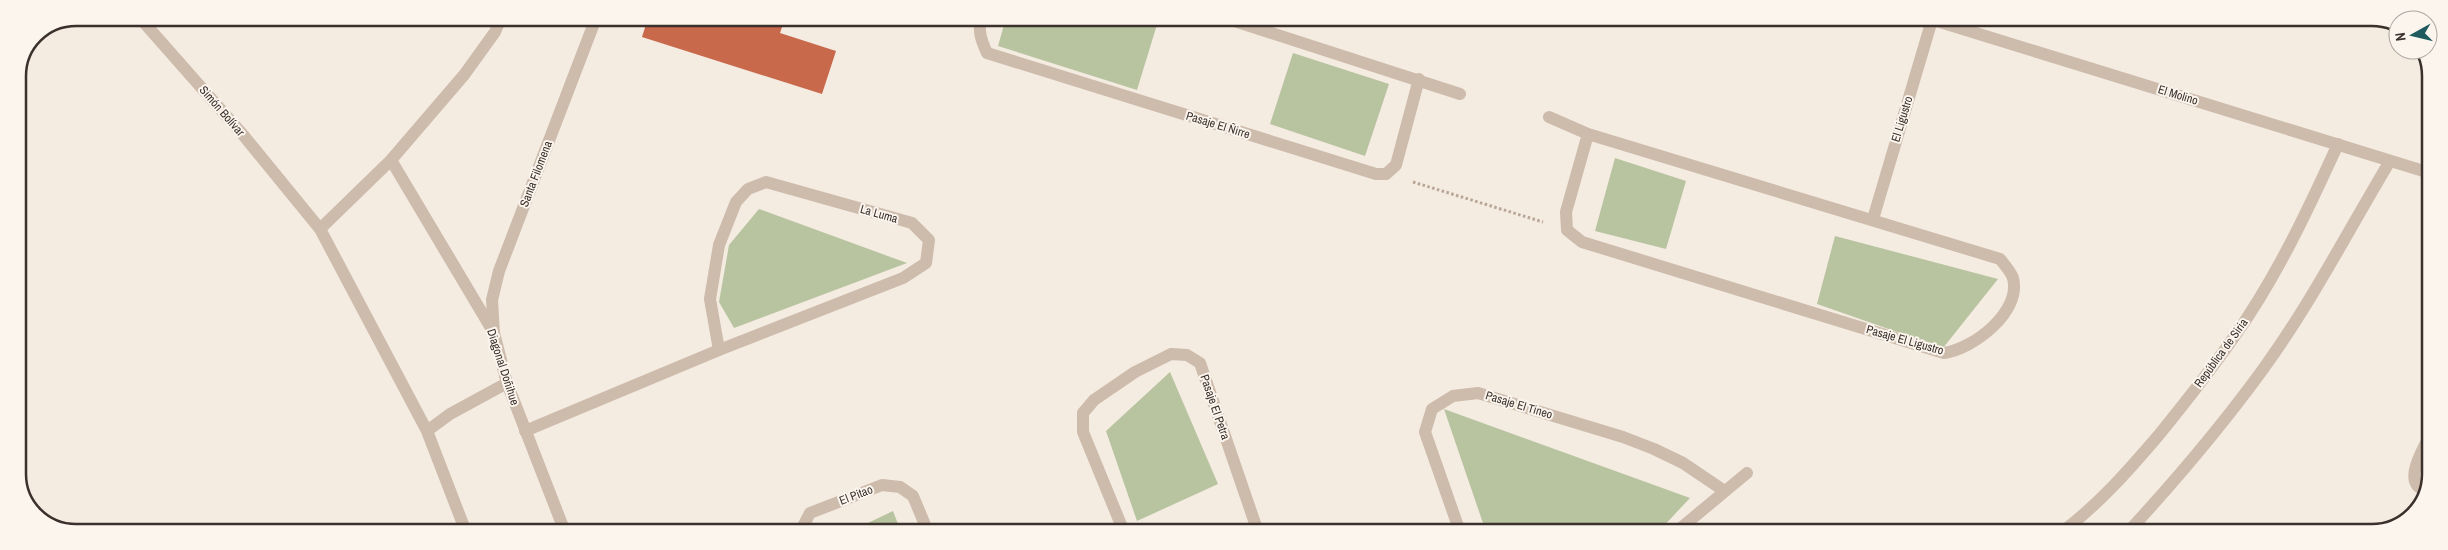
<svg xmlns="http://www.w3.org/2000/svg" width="2448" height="550" font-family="'Archivo Narrow',sans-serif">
  <rect width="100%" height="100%" fill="#f4ebe1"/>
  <path fill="#b8c4a0" d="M1006 18H1159L1137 90 998 46Z
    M1293 53 1389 84 1365 156 1270 124Z
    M1615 158 1686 181 1666 249 1595 231Z
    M759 209 907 263 734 328 719 302 729 245Z
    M1835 236 1998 279 1943 348 1817 304Z
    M1170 372 1218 484 1137 521 1106 431Z
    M1444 409 1690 498 1658 532H1486Z
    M893 511 901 532H849Z"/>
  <path fill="#c8694b" d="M648 18H785L780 33 836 51 822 94 642 37Z"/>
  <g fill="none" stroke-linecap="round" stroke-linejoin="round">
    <path stroke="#b9a596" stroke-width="3" stroke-dasharray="2.5 2.5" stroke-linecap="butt" d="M1413 182 1543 222"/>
    <path stroke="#cdbbac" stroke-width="12" d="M140 18 244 136 320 229 427 431 466 532
      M391 160 494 333
      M320 229 391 160 464 75 495 32 501 18
      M427 431 450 414 507 383"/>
    <path stroke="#cdbbac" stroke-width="12" d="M981 18C978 31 981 40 987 53L1376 174H1386L1396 165 1419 79
      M1225 18 1460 94
      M1549 117 1588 134 2000 259C2004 264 2011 272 2013 278 2022 312 1973 349 1944 353L1582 242 1567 230 1566 212 1588 134
      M1873 219 1932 20
      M525 431 719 350 903 278 926 263 929 240 912 223 766 182 748 189 736 202 719 245 710 299 719 350
      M2426 491C2401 483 2423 450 2430 435
      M800 532 810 513 882 485 900 487 913 496 928 532
      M1124 532 1083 432V413L1094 400 1135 372 1171 354 1187 355 1200 363 1258 532
      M1460 532 1425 432 1432 409 1453 396 1478 393 1623 437 1654 449 1683 463 1723 490
      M1676 532 1747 473
      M2062 532C2099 504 2128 471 2158 436 2184 404 2210 371 2234 337 2276 278 2308 210 2338 144
      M2128 532C2175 481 2220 428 2261 372 2310 305 2348 231 2390 161"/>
    <path stroke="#cdbbac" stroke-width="12" d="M1927 18 2430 173
      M565 532 507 383 494 333 492 300 499 271 596 18"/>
  </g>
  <g text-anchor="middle" stroke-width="4" stroke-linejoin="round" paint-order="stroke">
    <g font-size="12" fill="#3b302b" stroke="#fbf5ee">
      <text transform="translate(2178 95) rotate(17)" y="4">El Molino</text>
      <text transform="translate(222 111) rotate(49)" y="4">Simón Bolívar</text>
      <text transform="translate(1902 119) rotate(-73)" y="4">El Ligustro</text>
      <text transform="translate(1218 125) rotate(17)" y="4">Pasaje El Ñirre</text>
      <text transform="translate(536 174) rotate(-69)" y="4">Santa Filomena</text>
      <text transform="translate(879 214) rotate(16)" y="4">La Luma</text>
      <text transform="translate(1905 340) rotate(16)" y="4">Pasaje El Ligustro</text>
      <text transform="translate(2221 353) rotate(-54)" y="4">República de Siria</text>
      <text transform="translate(503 367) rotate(72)" y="4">Diagonal Doñihue</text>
      <text transform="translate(1519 405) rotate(17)" y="4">Pasaje El Tineo</text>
      <text transform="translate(1215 407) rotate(71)" y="4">Pasaje El Petra</text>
      <text transform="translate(856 495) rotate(-21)" y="4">El Pitao</text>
    </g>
  </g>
  <path d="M0 0H2448V550H0ZM76 26H2372A50 50 0 0 1 2422 76V474A50 50 0 0 1 2372 524H76A50 50 0 0 1 26 474V76A50 50 0 0 1 76 26Z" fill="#fbf5ee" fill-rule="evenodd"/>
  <path fill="none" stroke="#3b302b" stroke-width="2.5" d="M76 26H2372A50 50 0 0 1 2422 76V474A50 50 0 0 1 2372 524H76A50 50 0 0 1 26 474V76A50 50 0 0 1 76 26Z"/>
  <g transform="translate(2413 35) rotate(262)"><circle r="24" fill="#fbf5ee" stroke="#aea6a0"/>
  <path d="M0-4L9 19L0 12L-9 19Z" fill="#1f5a5e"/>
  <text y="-8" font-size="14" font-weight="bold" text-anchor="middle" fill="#3b302b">N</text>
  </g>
</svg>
